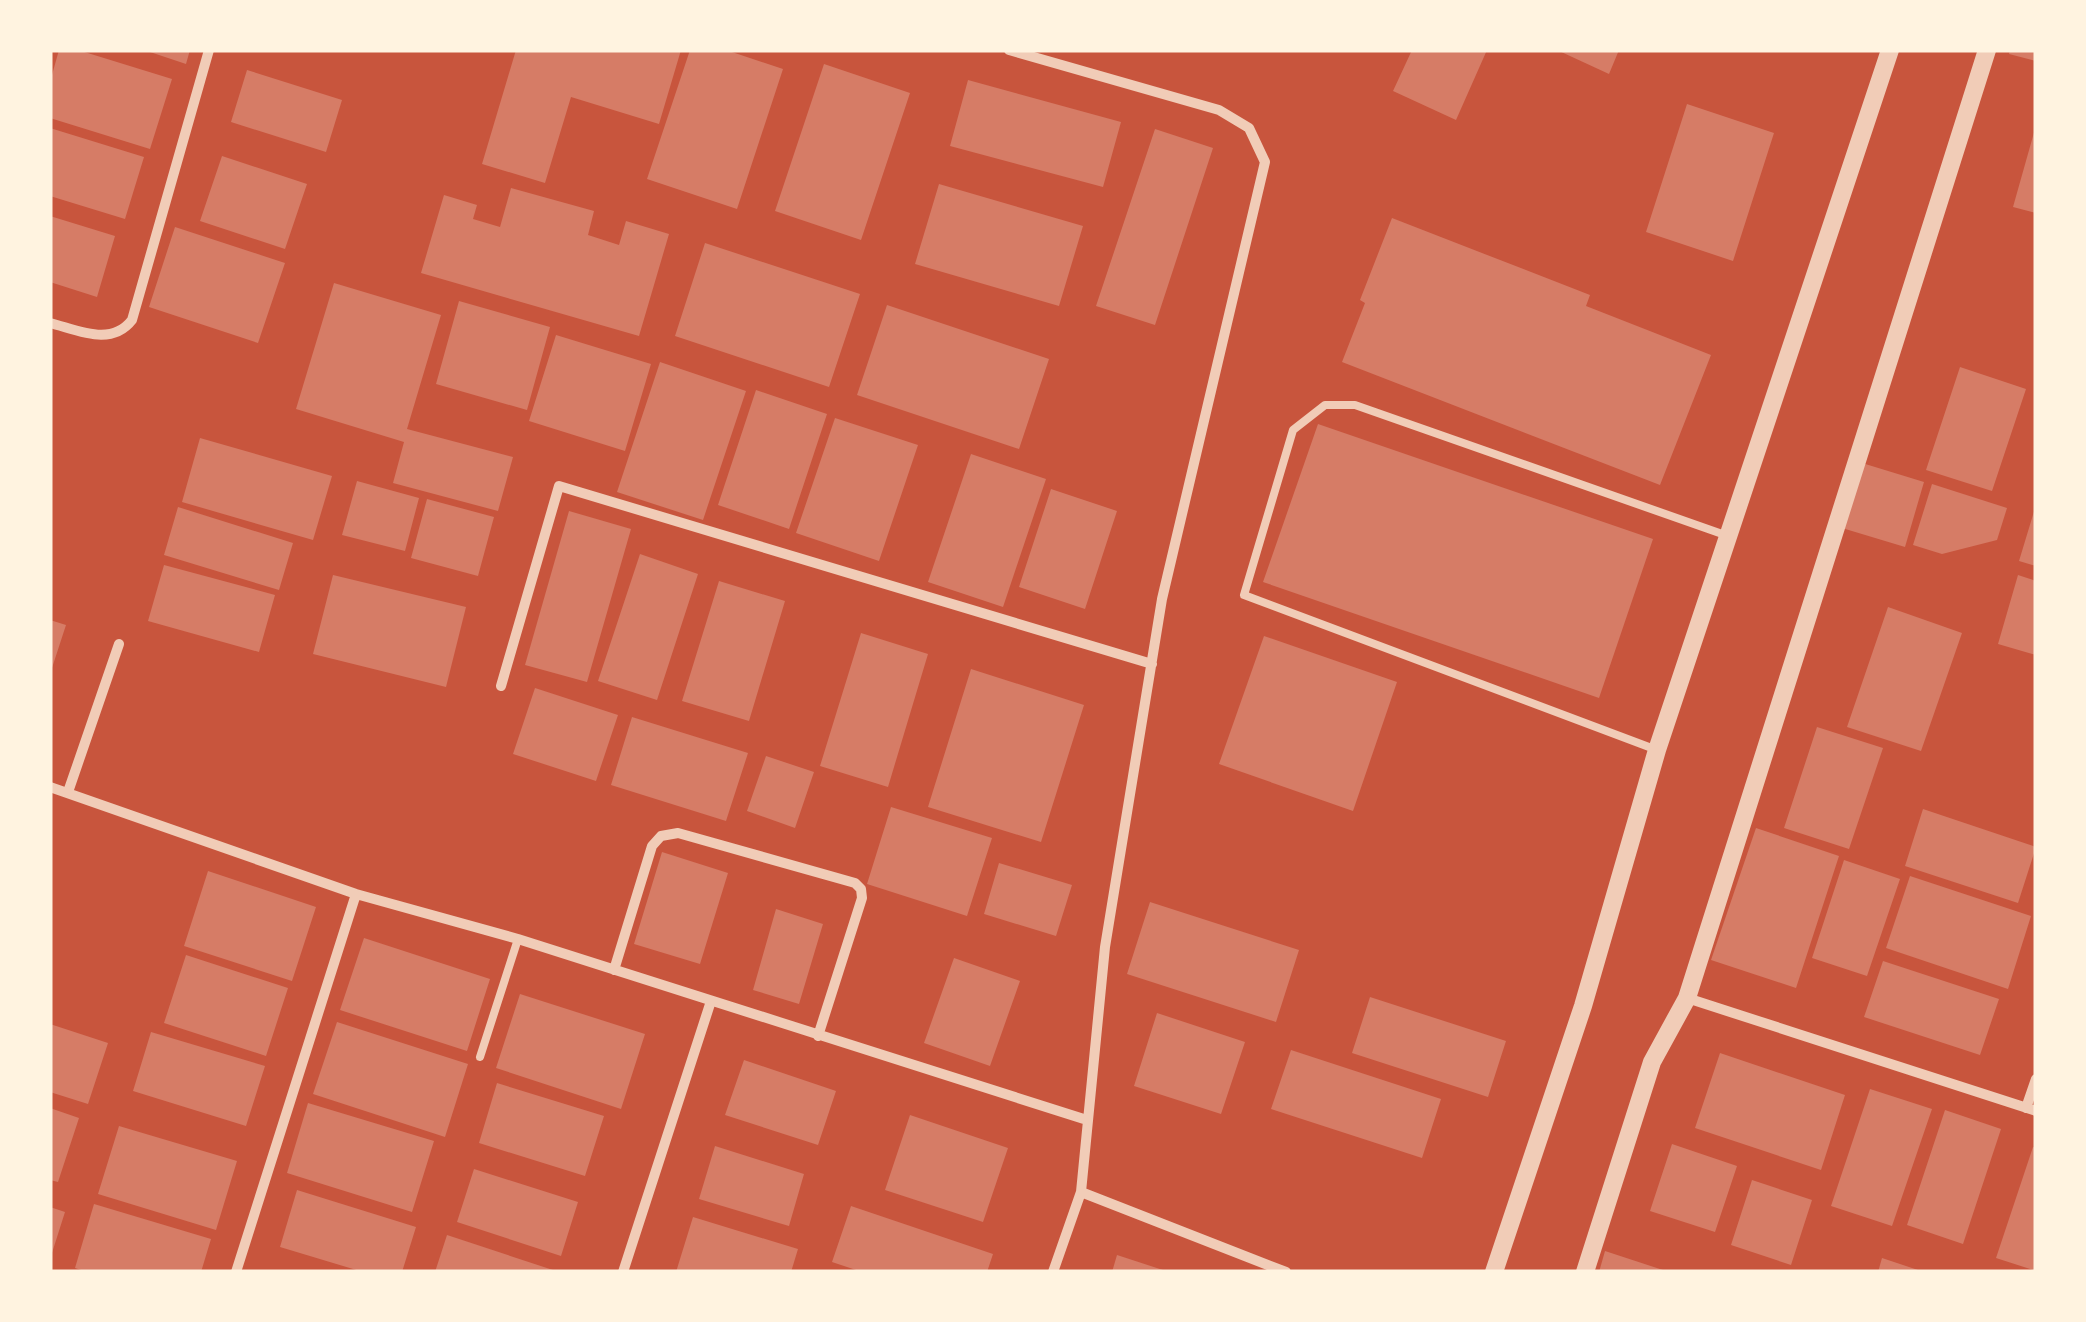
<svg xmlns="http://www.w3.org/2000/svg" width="2086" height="1322" font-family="Figtree,sans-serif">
  <rect width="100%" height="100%" fill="#c8553d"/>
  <path fill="#d67c66" d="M59 50H78L172 79 150 149 50 118V82Z
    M144 50H190L186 64Z
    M516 50H681L659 124 571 97 545 183 482 164Z
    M690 50H726L783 69 737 209 647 179Z
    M1412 50H1487L1456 120 1393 91Z
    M1557 50H1619L1609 74Z
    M2010 50H2036V61L2009 54Z
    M824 64 910 93 861 240 775 211Z
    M247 70 342 100 326 152 231 122Z
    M968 80 1121 122 1103 187 950 146Z
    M1687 104 1774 133 1733 261 1646 232Z
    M50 128 144 157 125 219 50 196Z
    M1155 129 1213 148 1155 325 1096 306Z
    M2035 129H2036V213L2013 207Z
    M222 156 307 184 285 249 200 221Z
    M939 184 1083 226 1059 306 915 264Z
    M511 188 594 211 588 235 619 245 626 221 669 234 639 336 421 273 444 195 477 205 473 219 500 227Z
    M50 216 115 236 97 297 50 282Z
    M1392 218 1590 295 1586 306 1711 355 1660 485 1342 362 1365 303 1360 300Z
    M175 227 285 263 258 343 149 307Z
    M705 243 860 294 829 387 675 336Z
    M334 283 441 315 407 429 513 457 498 511 393 483 404 442 296 409Z
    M459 301 550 327 527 410 436 384Z
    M887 305 1049 359 1019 449 857 395Z
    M556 335 651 364 625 451 529 421Z
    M660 362 746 391 703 520 617 492Z
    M1960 367 2026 389 1992 491 1926 470Z
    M756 390 827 414 789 529 718 505Z
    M835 418 918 445 879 561 796 533Z
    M1318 424 1653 539 1599 698 1263 582Z
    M200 438 332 476 313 540 182 502Z
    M971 454 1046 479 1003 607 928 582Z
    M1862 463 1924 482 1905 547 1842 528Z
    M357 481 419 498 405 551 342 535Z
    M1932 484 2007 508 1997 540 1942 554 1913 545Z
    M1051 489 1117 511 1085 609 1019 587Z
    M427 499 494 517 478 576 411 558Z
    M2036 505V566L2019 561Z
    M178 507 293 543 279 590 164 555Z
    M569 511 631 529 587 682 525 665Z
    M640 554 698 574 657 700 598 681Z
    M164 565 275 595 259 652 148 621Z
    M333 575 466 607 446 687 313 654Z
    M2018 575 2036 581V655L1998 644Z
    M719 581 785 601 749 721 682 701Z
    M1888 607 1962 633 1921 751 1847 727Z
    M50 620 66 625 51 671H50Z
    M861 633 928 654 888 787 820 766Z
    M1264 636 1397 682 1353 811 1219 764Z
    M971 669 1084 705 1041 842 928 807Z
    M535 688 618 715 596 781 513 754Z
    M632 717 748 753 726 821 611 785Z
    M1817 727 1883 748 1849 849 1784 828Z
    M766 756 814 772 795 828 747 811Z
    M891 807 992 838 967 916 867 884Z
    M1923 809 2036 847 2018 903 1905 866Z
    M1756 828 1839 856 1796 988 1711 960Z
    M662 852 728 873 700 964 634 944Z
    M1844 860 1900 879 1867 976 1812 958Z
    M999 863 1072 885 1056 936 984 914Z
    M208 871 316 907 292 981 184 946Z
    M1910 876 2031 916 2008 989 1886 948Z
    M1150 902 1299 950 1276 1022 1127 974Z
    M776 909 823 924 799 1004 753 990Z
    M364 938 490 979 467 1051 340 1010Z
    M186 955 288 988 266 1056 164 1023Z
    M954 958 1020 981 990 1066 924 1043Z
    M1883 961 1999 999 1980 1055 1864 1017Z
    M520 994 645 1034 621 1109 496 1068Z
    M1370 997 1506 1041 1488 1097 1352 1053Z
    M1157 1013 1245 1042 1221 1114 1134 1086Z
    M337 1022 468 1064 445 1137 313 1094Z
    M50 1024 108 1043 88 1104 50 1092Z
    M151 1032 265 1066 246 1126 133 1091Z
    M1291 1050 1441 1099 1422 1158 1271 1109Z
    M1720 1053 1845 1095 1821 1170 1695 1128Z
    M744 1060 836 1091 818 1145 725 1115Z
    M497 1083 604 1116 585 1176 479 1143Z
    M1870 1089 1932 1109 1892 1226 1831 1206Z
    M308 1103 434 1141 412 1212 287 1173Z
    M50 1108 79 1118 58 1182 50 1180Z
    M1945 1110 2001 1129 1963 1244 1907 1225Z
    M910 1115 1008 1148 983 1222 885 1190Z
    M119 1126 237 1161 216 1230 98 1194Z
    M1672 1144 1737 1166 1715 1232 1650 1211Z
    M715 1146 804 1174 789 1226 699 1199Z
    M2033 1147 2036 1148V1271L1996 1258Z
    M474 1169 578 1202 561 1256 457 1222Z
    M1752 1180 1812 1200 1791 1265 1731 1245Z
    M297 1190 416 1227 402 1272H363L280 1247Z
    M94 1204 211 1239 201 1272H87L75 1268Z
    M851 1206 993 1254 987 1272H862L832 1262Z
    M50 1207 65 1212 51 1256 50 1255Z
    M693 1217 798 1249 791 1272H676Z
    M447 1235 556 1271V1272H435Z
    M1605 1251 1666 1271V1272H1599Z
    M1117 1255 1166 1271V1272H1112Z
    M1882 1258 1921 1271V1272H1878Z"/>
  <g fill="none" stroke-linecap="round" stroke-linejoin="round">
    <path stroke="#f1ccb7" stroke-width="8" d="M1657 750 1244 595 1293 430 1325 405H1355L1728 536
      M480 1057 518 939"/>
    <path stroke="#f1ccb7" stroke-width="10" d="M1009 50 1219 110 1249 128 1265 162 1162 599 1105 947 1081 1192 1053 1272
      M50 323C78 330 111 347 132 320L209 50
      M501 686 559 486 1152 664
      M50 787 356 894 518 939 1087 1120
      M68 792 119 644
      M614 970 652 846 661 836 678 833 855 883 861 889 862 898 818 1036
      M1687 998 2036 1111
      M2026 1108 2036 1079
      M1081 1192 1286 1272
      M236 1272 356 894
      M623 1272 711 1001"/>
    <path stroke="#f1ccb7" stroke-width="18" d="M1494 1272 1583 1006 1657 750 1890 50
      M1585 1272 1652 1062 1687 998 1987 50"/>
  </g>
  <rect width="2086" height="1322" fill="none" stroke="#fff3e0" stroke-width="105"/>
</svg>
